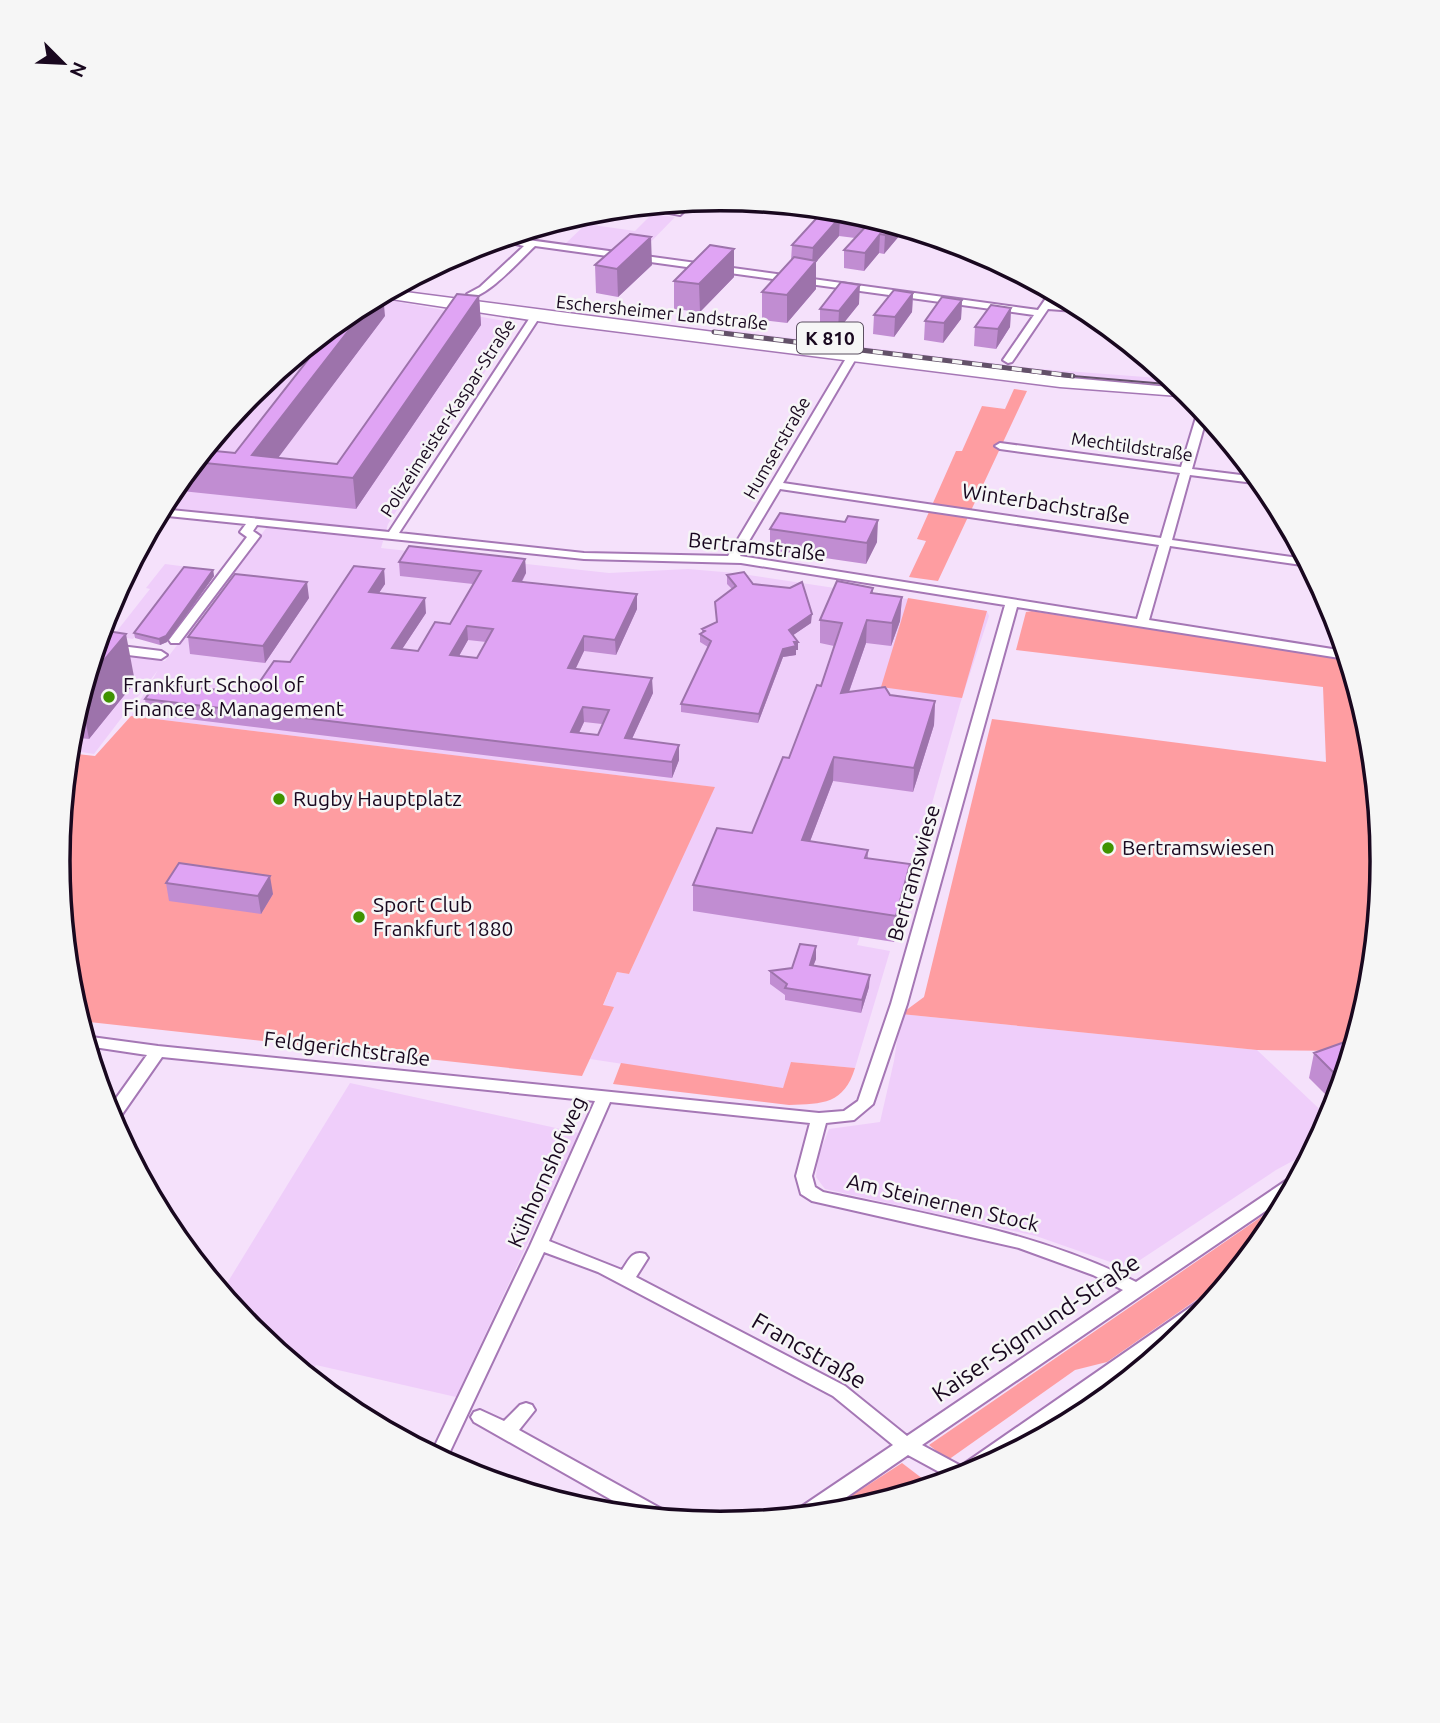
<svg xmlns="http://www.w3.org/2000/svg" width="1440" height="1723" font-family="Ubuntu,sans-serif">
  <rect width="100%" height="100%" fill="#f5e1fb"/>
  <path fill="#efcefa" d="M652 214 675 217 639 254 565 244 586 224 635 231Z
    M376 298 516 323 388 524 381 548 609 573 688 569 735 573 987 611 989 616 960 704 911 878 880 875 857 945 890 951 855 1068 792 1062 783 1088 590 1059 613 1008 603 1006 617 972 629 974 714 787 131 716 158 670 94 754 69 750 71 732 95 653 165 661 273 519 162 507 170 493 252 393 352 311Z
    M717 329 1040 369 1171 379 1184 389 713 334Z
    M165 564 188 567 133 639 113 636 150 589 146 588Z
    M901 1014 1257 1050 1330 1119 1313 1150 1276 1170 1131 1266 1119 1265 1036 1236 825 1189 816 1177 818 1157 829 1129 880 1122 894 1061Z
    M350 1083 579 1133 456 1397 316 1365 309 1377 251 1329 221 1293Z"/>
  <path fill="#fe9da1" d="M1014 389 1027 391 938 581 909 577 926 541 917 539 956 451H962L982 406 1005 409Z
    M908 598 987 611 962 698 881 687Z
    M1032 611 1347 660 1364 713 1375 933 1369 991 1351 1051 1257 1050 901 1014 924 997 992 719 1326 762 1323 687 1016 650 1026 612Z
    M131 716 715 787 629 974 617 972 603 1005 614 1007 582 1076 80 1021 70 990 58 862 68 753 95 756Z
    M791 1062 855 1068C844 1104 823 1104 789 1105L613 1084 621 1063 783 1088Z
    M1286 1200 1270 1230 1235 1273 1107 1362 1075 1370 948 1460 929 1445Z
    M902 1463 923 1479C894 1500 861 1510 825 1513Z"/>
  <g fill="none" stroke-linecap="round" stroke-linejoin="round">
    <defs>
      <path id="street" d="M694 202 680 215 638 207 653 206 678 209 684 203Z
        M507 237 1038 310 1051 291 1058 295 1052 304 1080 306 1089 312 1048 309 1012 362 1008 363 1003 360 1034 315 535 246C520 260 486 299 467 298V294L480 287 524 246 498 240Z
        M531 316 539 318 399 533 584 553 728 556 848 355 853 352 858 355 783 483 1161 538 1180 473 1000 449 995 446 1000 443 1181 467 1198 411 1201 408 1207 416 1192 469 1257 477 1262 484 1190 475 1172 540 1306 559 1309 566 1170 546 1149 620 1345 651 1346 659 1017 607 907 1004 873 1104 854 1120 826 1123 812 1176 815 1187 823 1192C930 1215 1038 1232 1136 1282L1290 1178 1299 1177 1289 1195 922 1445 961 1466 1205 1297H1215L1194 1323 996 1461 973 1473 923 1489 922 1486 924 1481 943 1474 908 1455 822 1514 796 1516 798 1509 893 1445 833 1396 598 1272 544 1252 445 1462 431 1454 530 1246 595 1101 162 1057 116 1123 113 1124 107 1111 147 1055 87 1046 84 1036 158 1046 819 1113 844 1111 858 1101 891 1004 1005 605 741 563 584 559 257 525 253 531 260 536 179 643H171L169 640 247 537 240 532 246 524 158 515 161 509 389 532ZM780 489 1159 545 1137 619 740 556ZM610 1102 810 1123 796 1176 801 1194 812 1201 1019 1248 1093 1275 1123 1290 907 1436 845 1386 636 1277 648 1258 645 1254C632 1250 629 1260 622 1270L549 1241Z
        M97 643 161 651 167 655 161 659 95 651Z
        M526 1403 532 1405 535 1410 519 1430 667 1512 669 1519 640 1516 474 1422 471 1417 474 1412 480 1410 504 1421 520 1405Z"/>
      <path id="primary" d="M390 290 1060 377 1181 388 1192 397 1060 387 557 324 378 297Z"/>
    </defs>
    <use href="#street" stroke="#a577b5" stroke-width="4"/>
    <use href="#primary" stroke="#a577b5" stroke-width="3"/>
    <use href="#street" fill="#fff" fill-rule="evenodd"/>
    <use href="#primary" fill="#fff" fill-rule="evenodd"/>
    <path stroke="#635169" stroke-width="2" d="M1073 376 1178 385"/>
    <defs>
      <path id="rail" d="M714 332 1073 376"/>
    </defs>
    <use href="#rail" stroke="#635169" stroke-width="5"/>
    <use href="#rail" stroke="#f6f6f6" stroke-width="3.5" stroke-dasharray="10" stroke-linecap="butt"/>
  </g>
  <path fill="#c18dd2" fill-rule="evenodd" d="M824 210 905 229 884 254 879 253 864 271 844 268V250L855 238 839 236 816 262V289L787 323 762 320V292L791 261 792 245Z
    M595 265H652L618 297 596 293Z
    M734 277 700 312 674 309V281Z
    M913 293 912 312 894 337 873 334 874 315Z
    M479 296 481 325 356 509 172 490 205 450 235 453 385 316 277 458 337 464Z
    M962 300 961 319 943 343 924 340 925 321Z
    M859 304 838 330 820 328V309Z
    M1011 308 1010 327 996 349 974 346 975 327Z
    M770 529 877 542 866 564 770 550Z
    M525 559 526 573 522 582 637 594V609L616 655 584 651 575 669 653 693 632 739 679 760 672 778 147 714 145 699 252 693 290 662 384 569 385 584 379 593 426 613 402 649 418 651 450 624 473 584 400 576 399 562ZM468 640 486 642 477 658 459 656ZM584 722 602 724 598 735 579 733Z
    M213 570 214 576 167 642 160 645 135 638 134 633Z
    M727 575 753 584 811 623 793 635 798 650H796V655L783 657 758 723 681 712V704L708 647 700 642V634L702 633V629L717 622 715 602 732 589 727 584Z
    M873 588V593L902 597 900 621 891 646 866 643 849 692 890 695 935 701 934 725 913 792 833 781 810 841 868 850V858L908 889 894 942 693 911V885L752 833 789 758 821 686 834 646 820 643V620Z
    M309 598 265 663 190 654 188 637Z
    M101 630 135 682 89 739 70 737 71 732Z
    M166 883 273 894 261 914 169 901Z
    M816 946V959L813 966 869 987 861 1013 785 1000V995L770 984V971L792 968Z
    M1354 1041 1335 1104 1309 1078 1314 1053Z"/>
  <path fill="#9d73ab" d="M840 217 839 236 816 262V289L787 323V295L812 265 813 248Z
    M893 225 905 229 884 254 885 235Z
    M880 234 879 253 864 271 865 253Z
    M651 237 652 265 618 297 617 269Z
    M734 249V277L700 312 699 284Z
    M860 285 859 304 838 330 839 311Z
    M913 293 912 312 894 337 895 317Z
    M383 294 385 316 269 470 252 455 373 299Z
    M479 296 481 325 356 509 353 478Z
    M962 300 961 319 943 343 944 323Z
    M1011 308 1010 327 996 349 998 329Z
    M878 520 877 542 866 564 867 543Z
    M525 559 526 573 514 595 513 581Z
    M384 569 385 584 370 606 369 592Z
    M213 570 214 576 167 642 160 645 159 639Z
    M307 582 309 598 265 663 263 646Z
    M637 594V609L616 655 615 640Z
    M902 597 900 621 891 646 892 623Z
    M425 598 426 613 393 663 392 648Z
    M812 614 811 623 789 638V630Z
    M867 620 866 643 840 717 841 693Z
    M467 626 468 640 451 670 450 655Z
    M126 634 135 682 89 739 81 697 85 683Z
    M584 636V651L569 683 568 668Z
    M794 642H798V650H796V655L783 657 758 723 759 714 783 649Z
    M652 678 653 693 625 754V738Z
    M935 701 934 725 913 792 914 768Z
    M583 707 584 722 572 747 571 732Z
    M679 745V760L672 778V762Z
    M834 757 833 781 801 865 802 840Z
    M910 864 908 889 894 942 896 916Z
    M270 876 273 894 261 914 258 896Z
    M816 946V959L809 977 810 965Z
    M870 975 869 987 861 1013 862 1000Z"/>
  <path fill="#e0a4f4" stroke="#9d73ab" stroke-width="2" fill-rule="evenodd" d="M824 210 850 212 893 225 885 235 880 234 865 253 844 250 870 222 840 217 813 248 792 245Z
    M630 234 651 237 617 269 595 265Z
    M710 245 734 249 699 284 674 281Z
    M794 257 816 261 787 295 762 292Z
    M841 282 860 285 839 311 820 309Z
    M894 290 913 293 895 317 874 315Z
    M457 294 479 296 353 478 195 462 205 450 235 453 336 324 352 311 373 299 252 455 337 464Z
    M942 297 962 300 944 323 925 321Z
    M991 305 1011 308 998 329 975 327Z
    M780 513 845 522 848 516 878 520 867 543 770 529Z
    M409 546 525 559 513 581 637 594 615 640 584 636 568 668 652 678 625 738 679 745 672 762 145 699 156 684 252 693 274 661 290 662 354 566 384 569 369 592 425 598 392 648 418 651 435 622 450 624 481 571 399 562ZM467 626 493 629 477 658 450 655ZM583 707 609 710 598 735 571 732Z
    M184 567 213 570 166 636 159 639 134 633Z
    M744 572 753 584 790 588 802 582 812 614 789 630 798 642H794L796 646 783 649 759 714 681 704 711 641 700 634 705 631 702 629 717 622 715 602 736 586 727 575Z
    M235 574 307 582 263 646 188 637Z
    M837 581 873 588 871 593 902 597 892 623 867 620 841 693 885 687 890 695 935 701 914 768 834 757 802 840 868 850 865 858 910 864 896 916 693 885 717 828 752 833 783 757 789 758 817 685 821 686 842 623 820 620Z
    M101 630 126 634 85 683Z
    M179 863 270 876 258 896 166 883Z
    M800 944 816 946 810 965 870 975 862 1000 785 988 787 984 770 971 792 968Z
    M1353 1039 1354 1041 1342 1081 1314 1053Z"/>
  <g fill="#3f9300" stroke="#f6f6f6" stroke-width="2.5">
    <circle cx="109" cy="697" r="7"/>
    <circle cx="279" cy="799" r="7"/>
    <circle cx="1108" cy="848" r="7"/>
    <circle cx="359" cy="917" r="7"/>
  </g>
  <g text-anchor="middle" stroke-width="5" stroke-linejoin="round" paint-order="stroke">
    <g font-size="18" fill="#19081f" stroke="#f6f6f6">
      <text transform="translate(662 313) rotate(6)" y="6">Eschersheimer Landstraße</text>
      <text transform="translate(448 418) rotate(-57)" y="6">Polizeimeister-Kaspar-Straße</text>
      <text transform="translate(1132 447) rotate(8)" y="6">Mechtildstraße</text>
      <text transform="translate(777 448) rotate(-60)" y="6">Humserstraße</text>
    </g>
    <rect fill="#f6f6f6" stroke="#5b4f60" stroke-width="2" x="797" y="322.5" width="66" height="31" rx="5"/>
    <g font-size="19" font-weight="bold" fill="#19081f">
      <text x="830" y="345">K 810</text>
    </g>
    <g font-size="21" fill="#19081f" stroke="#f6f6f6">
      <text transform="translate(1046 504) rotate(9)" y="7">Winterbachstraße</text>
      <text transform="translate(757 547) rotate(6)" y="7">Bertramstraße</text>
      <text transform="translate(914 873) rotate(-74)" y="7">Bertramswiese</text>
      <text transform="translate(347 1049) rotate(7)" y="7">Feldgerichtstraße</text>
      <text transform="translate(547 1172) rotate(-66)" y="7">Kühhornshofweg</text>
      <text transform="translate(943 1203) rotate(13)" y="7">Am Steinernen Stock</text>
    </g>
    <g font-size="21" fill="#19081f" stroke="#f6f6f6" text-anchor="start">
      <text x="123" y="692">Frankfurt School of<tspan x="123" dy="24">Finance &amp; Management</tspan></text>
      <text x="293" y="806">Rugby Hauptplatz</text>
      <text x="1122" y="855">Bertramswiesen</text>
      <text x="373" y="912">Sport Club<tspan x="373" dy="24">Frankfurt 1880</tspan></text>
    </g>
    <g font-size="24" fill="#19081f" stroke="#f6f6f6">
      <text transform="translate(1036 1328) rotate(-34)" y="8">Kaiser-Sigmund-Straße</text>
      <text transform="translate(809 1351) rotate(30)" y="8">Francstraße</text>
    </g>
  </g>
  <path d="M0 0H1440V1723H0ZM70 861a650 650 0 1 1 1300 0a650 650 0 1 1-1300 0Z" fill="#f6f6f6" fill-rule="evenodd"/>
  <path fill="none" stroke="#19081f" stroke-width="3.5" d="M70 861a650 650 0 1 1 1300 0a650 650 0 1 1-1300 0Z"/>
  <g transform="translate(63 63) rotate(114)" stroke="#f6f6f6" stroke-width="5" paint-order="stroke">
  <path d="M0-5L12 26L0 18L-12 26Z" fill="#19081f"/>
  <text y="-10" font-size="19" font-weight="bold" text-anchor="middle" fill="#19081f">N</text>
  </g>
</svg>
